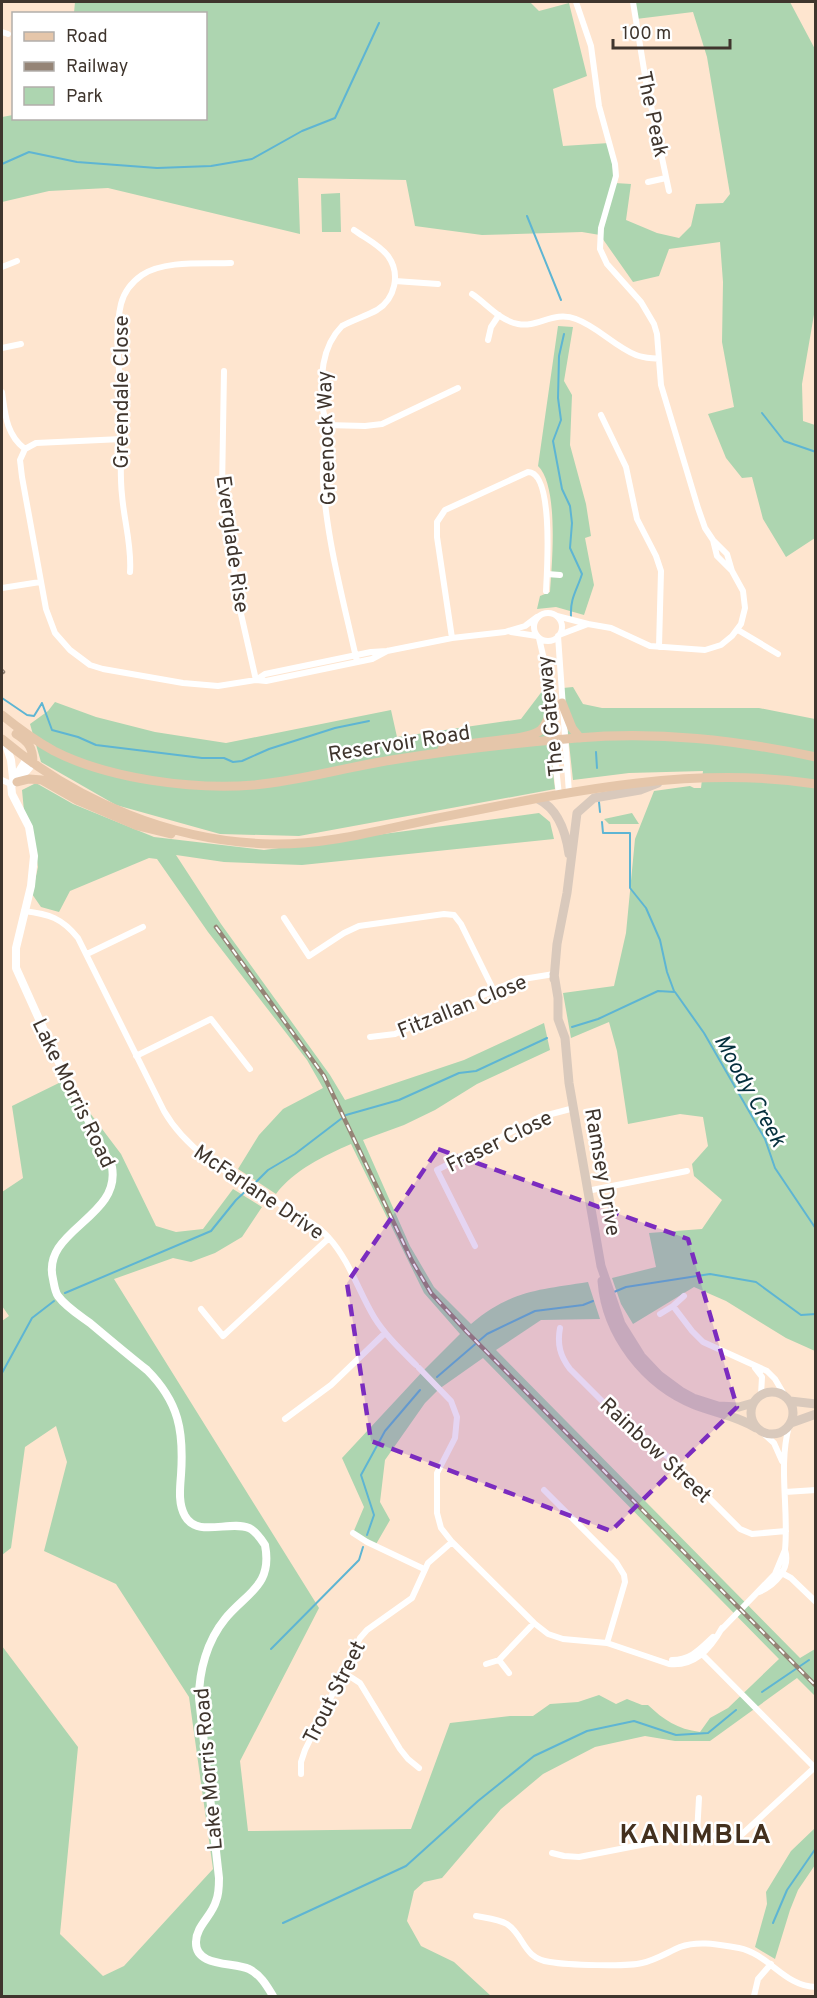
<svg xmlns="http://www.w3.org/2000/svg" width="817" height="1998" font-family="Overpass,sans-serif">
  <rect width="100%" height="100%" fill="#fee5cf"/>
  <path fill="#add5b0" d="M75 2H530L539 11 569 3 587 76 553 89 563 146 609 143 615 183 631 184 626 220 657 233 679 238 691 226 696 204 723 203 730 194 707 57 693 12 636 19 632 2H790L816 51V303L802 384 803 421 815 425V538L786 557 763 519 752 477 742 478 726 458 708 414 734 407 722 342 723 282 720 242 669 249 659 276 633 282 600 235 582 232 482 235 415 226 406 180 298 178 300 234 108 188 49 191 2 202V117L13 115 14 118H206V14L74 13Z
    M340 193 341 232H322L321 194Z
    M558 326 573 327 564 381 572 395 570 445 586 504 591 536 585 538 594 585 584 615 556 607 537 609 540 596 550 592C552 564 559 486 538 466Z
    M573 687 583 704 602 708H759L815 719V1351L786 1338 726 1301 694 1287 633 1324 621 1304 612 1278 656 1267 649 1233 702 1229 722 1200 694 1176 692 1164 708 1146 703 1117 680 1114 628 1124 617 1051 609 1022 571 1038 563 993 614 986 626 933 635 839 654 791 690 786 694 788H701L703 771 629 773 573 780 563 688Z
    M543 690 555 789 299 836 220 834 116 805 41 762 30 724 48 711 55 702 96 717 155 732 226 743 391 710 397 737 521 719Z
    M36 783 73 804 154 837 264 850 539 813 550 822 554 839 302 865 224 862 176 855 221 924 330 1075 345 1100 464 1060 544 1023 550 1050 477 1084 435 1110 404 1125 363 1140 410 1246 434 1287 471 1324C511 1290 539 1290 588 1282L600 1319 541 1320 496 1350 800 1658 815 1649V1696L797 1678 710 1741H675L645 1736 595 1747 543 1774 501 1809 442 1878 424 1882 414 1891 407 1921 421 1946 454 1962 491 1996H2V1646L78 1747 60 1934 103 1976 124 1966 213 1869 189 1697 116 1584 44 1551 67 1462 56 1426 25 1447 11 1548 2 1555V1321L9 1316 2 1306V1192L23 1178 12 1106 65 1080 121 1154 156 1226 176 1232 203 1229 233 1189 262 1207 242 1237 215 1253 191 1262 173 1258 114 1279 319 1608 240 1761 248 1831 411 1829 450 1723 510 1716H533L550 1704 578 1702 599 1695 616 1704 627 1699 642 1705H648C664 1720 677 1729 700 1732L710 1718 728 1708 779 1659 483 1358 439 1389 425 1403 385 1460 380 1502 390 1520 375 1546 353 1533 364 1507 342 1458 423 1371 460 1334 424 1293 351 1144C324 1156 294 1170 276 1194L238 1169 259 1135 283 1109 323 1088 307 1060 208 932 157 859 149 858 70 891 59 912 41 907 32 894 38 867 32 831 24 811 22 790Z
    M632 813 639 824H609L604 819Z
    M815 1828V1865L798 1890 790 1910 775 1959 755 1947 767 1904 766 1892 791 1851Z"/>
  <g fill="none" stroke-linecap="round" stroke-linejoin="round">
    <path stroke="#5eb5d3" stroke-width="2" d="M2 164 29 152 77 162 157 168 211 166 252 159 302 131 335 118 379 23
      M527 216 561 300
      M564 334 559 356 558 398 561 420 553 441 562 489 570 506 572 523 570 548 582 574C577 590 570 598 571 616
      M762 413 784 441 816 452
      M2 698 27 715 34 716 42 703
      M42 703 52 730 78 737 96 745 202 758H224L233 762 242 761 269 749 335 728 369 721
      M596 752 597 768
      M599 802 600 812
      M602 822 603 833H630V888L646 908 660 940 667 972 674 991
      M572 1027 598 1019 658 991 675 992 704 1033 765 1139 775 1168 816 1229
      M253 1185 268 1170 295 1154 346 1115 399 1100 459 1073 476 1071 547 1038
      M614 1292 626 1287 710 1274 756 1282 801 1315 816 1314
      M65 1293 211 1231 236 1200 248 1189
      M2 1373 32 1318 54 1301
      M437 1377 487 1334 535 1311 583 1305 593 1301
      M367 1535 374 1515 361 1475 385 1431 420 1390
      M271 1649 359 1560 363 1547
      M762 1692 809 1660
      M283 1923 406 1866 478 1801 534 1756 587 1731 634 1721 676 1735 708 1733 736 1710
      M773 1923 787 1890 816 1848"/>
    <path stroke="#fff" stroke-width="6" d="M576 2 591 46 599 106 615 164 616 176 601 228 600 249 607 264 641 302 654 324 657 334 661 385 698 508 705 528 713 540 727 554 732 571 743 591 745 608 741 624 732 636 721 645 705 650 650 646 611 628 588 624
      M633 2 646 82 669 191
      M2 32 8 34
      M648 182 666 178
      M354 230C365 238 380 245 388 256 401 274 395 299 377 310 366 316 353 320 342 326 321 347 320 378 323 408 323 414 326 419 326 426 326 444 322 462 323 481 327 542 344 603 357 662
      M2 267 17 261
      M395 281 438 284
      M472 294C486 303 500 321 518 324 538 328 554 310 576 319 598 327 614 346 636 355 643 358 651 358 658 359
      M488 340 491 327 499 315
      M2 348 21 344
      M224 371 222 490 241 614 256 680
      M2 392C5 413 6 435 25 449
      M601 415 626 467 637 519 656 556 661 571 659 647
      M326 425 365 426 382 424 458 388
      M122 439 36 443 25 449 20 460 22 477 46 609 55 633 70 650 90 665 103 669 183 683 218 686 256 680 266 681 372 659 387 651
      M713 540 717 556 731 570
      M130 572C132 546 124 521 122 495 119 468 122 440 122 413 121 378 113 338 121 304 124 292 132 282 142 275 164 260 205 264 231 263
      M547 574 560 575
      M2 588 40 582
      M534 627a14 14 0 1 1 28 0a14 14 0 1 1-28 0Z
      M557 616 588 624 559 635
      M738 630 778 654
      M511 632 537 636
      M558 636 569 793
      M452 638 437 537V522L445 510 528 472C554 472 547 571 546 591
      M539 638 545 664 559 795
      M256 680 265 674 371 652 387 651 452 638 505 632 525 626 537 617
      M2 780 13 785
      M24 911C49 914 62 918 78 938L164 1111C191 1158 243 1181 288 1209 302 1217 318 1225 329 1238 349 1260 359 1292 374 1317 385 1335 401 1350 416 1365
      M284 918 309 956 344 933 359 926 444 914 454 915 461 924 493 989
      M87 954 143 927
      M370 1037 395 1034 517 980 554 974
      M136 1056 211 1019 250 1069
      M587 1191 687 1171
      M475 1246 437 1170 540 1117 574 1108
      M673 1306 684 1296
      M201 1309 223 1336 329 1238
      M660 1314 673 1306 692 1331 703 1342 767 1371 775 1379 785 1396
      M560 1328C557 1344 560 1356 570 1369L637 1436 667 1456 740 1529 752 1534 786 1531
      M419 1368 451 1401 457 1417 455 1438 437 1473V1513L441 1528 452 1542 534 1623 548 1634 563 1639 607 1643 669 1664C694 1667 711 1648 722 1628
      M755 1368 762 1377 761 1395
      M285 1419 331 1385 385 1333
      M763 1433 774 1443 782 1461
      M544 1490 616 1562 624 1575 625 1582 607 1643
      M785 1492 816 1490
      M353 1533 367 1542 424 1569
      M780 1572 791 1578 816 1602
      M759 1592C775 1585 791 1569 785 1550 789 1509 778 1467 789 1426
      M721 1630 775 1574 785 1550
      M701 1653 816 1769
      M499 1660 509 1673
      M672 1660C691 1660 700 1649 713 1637
      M486 1664 499 1660 534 1623
      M343 1672 360 1683 400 1749 408 1759 419 1768
      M301 1774V1762L305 1750 360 1638 367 1630 412 1598 428 1563 452 1542
      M697 1834 699 1798
      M552 1853 564 1856 579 1857 697 1834 738 1838 814 1768
      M476 1916C486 1918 498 1919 507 1924 525 1936 522 1958 550 1962 567 1965 627 1967 642 1963 656 1960 668 1952 680 1947 699 1940 720 1945 739 1948 769 1954 785 1987 816 1987
      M754 1996 758 1979 771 1964"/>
    <path stroke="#fff" stroke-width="8" d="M5 742 11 760 13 778
      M27 759 11 784 12 794 29 827 34 856 31 886 16 948V968L57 1059 112 1167C121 1218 41 1230 53 1279 54 1284 55 1292 58 1296 66 1307 79 1315 90 1323 109 1339 128 1355 147 1370 179 1402 184 1431 181 1475 180 1488 178 1504 185 1516 197 1538 230 1520 249 1528 256 1531 261 1539 265 1545 273 1586 246 1593 225 1619 207 1641 199 1671 199 1698L219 1878C219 1886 219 1894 216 1901 212 1916 196 1926 196 1942 195 1967 233 1962 249 1969 260 1974 267 1986 273 1996
      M17 782 33 763"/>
    <path stroke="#d9c9bc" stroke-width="9" d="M538 799C558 809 566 833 569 854
      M554 974 558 998V1019L565 1038 569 1083 601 1266 621 1324 641 1356 659 1375 682 1392 693 1398 718 1406 739 1407 753 1403
      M554 979 557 944 567 893 577 813 594 798 640 790 658 783
      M602 1281C606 1335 645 1385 695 1405 715 1413 738 1416 756 1428
      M751 1413a21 21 0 1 1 42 0a21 21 0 1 1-42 0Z
      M790 1401 816 1404
      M791 1423 816 1414"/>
    <path stroke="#e5c6aa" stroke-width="9" d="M562 703 572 728 580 738
      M2 715C18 728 36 741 54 751 109 779 193 790 254 785 300 781 346 767 392 760 453 750 515 743 577 738 658 731 736 740 816 757
      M16 734C29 742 33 748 33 763
      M2 739C77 802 173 842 272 844 326 845 380 830 433 819 558 794 688 764 816 784
      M442 749C466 740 527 742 541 730 546 725 548 719 550 713
      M17 782 29 779 42 780 77 800 138 826 171 834"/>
    <defs>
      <path id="rail" d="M2 671 3 672
        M216 927 324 1076 412 1261 431 1293 466 1331 816 1686"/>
    </defs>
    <use href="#rail" stroke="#958476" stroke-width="4.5"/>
    <use href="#rail" stroke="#fff" stroke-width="2" stroke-dasharray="7" stroke-linecap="butt"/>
  </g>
  <path fill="#7b2cbf" fill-opacity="0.2" stroke="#7b2cbf" stroke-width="4.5" stroke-dasharray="12 8" stroke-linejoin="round" d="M438 1149 688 1239 737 1407 611 1531 371 1441 347 1283Z"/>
  <g text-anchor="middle" stroke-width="5" stroke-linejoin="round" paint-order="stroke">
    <g font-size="21" fill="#3f352d" stroke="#fff">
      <text transform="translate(653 114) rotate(78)" y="7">The Peak</text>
      <text transform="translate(121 392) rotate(-90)" y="7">Greendale Close</text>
      <text transform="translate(326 438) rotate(-92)" y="7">Greenock Way</text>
      <text transform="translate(233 544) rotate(82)" y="7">Everglade Rise</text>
      <text transform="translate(550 716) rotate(-96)" y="7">The Gateway</text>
      <text transform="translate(399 743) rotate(-9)" y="7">Reservoir Road</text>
      <text transform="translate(462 1006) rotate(-22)" y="7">Fitzallan Close</text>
      <text transform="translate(74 1093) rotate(64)" y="7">Lake Morris Road</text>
      <text transform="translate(499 1141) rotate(-26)" y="7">Fraser Close</text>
      <text transform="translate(603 1172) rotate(80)" y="7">Ramsey Drive</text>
      <text transform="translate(259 1192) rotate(34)" y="7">McFarlane Drive</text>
      <text transform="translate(656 1450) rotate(43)" y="7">Rainbow Street</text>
      <text transform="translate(334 1692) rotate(-63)" y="7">Trout Street</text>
      <text transform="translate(208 1769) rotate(-95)" y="7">Lake Morris Road</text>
    </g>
    <g font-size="22" font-style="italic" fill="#05303d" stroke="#fff">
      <text transform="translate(751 1090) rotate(61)" y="8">Moody Creek</text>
    </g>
    <g font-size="27" font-weight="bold" letter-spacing="1.5" fill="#43301e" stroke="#fff">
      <text x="696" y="1843">KANIMBLA</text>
    </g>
  </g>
  <rect width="817" height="1998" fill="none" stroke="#3f352d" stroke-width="6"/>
  <rect x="12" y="12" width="195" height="108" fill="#ffffff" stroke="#b2aeab" stroke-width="1.5"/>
  <rect x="24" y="32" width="30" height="9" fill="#e5c6aa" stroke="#b2aeab" stroke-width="1.5"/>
  <text x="66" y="42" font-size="18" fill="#3f352d">Road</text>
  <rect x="24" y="62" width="30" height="9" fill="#958476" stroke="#b2aeab" stroke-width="1.5"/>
  <text x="66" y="72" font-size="18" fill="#3f352d">Railway</text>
  <rect x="24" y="87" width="30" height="18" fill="#add5b0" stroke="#b2aeab" stroke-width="1.5"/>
  <text x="66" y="102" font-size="18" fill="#3f352d">Park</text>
  <path d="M613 39v9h117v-9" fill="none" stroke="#3f352d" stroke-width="3"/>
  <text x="622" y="39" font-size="18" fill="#3f352d" stroke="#ffffff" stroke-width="4.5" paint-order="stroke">100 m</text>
</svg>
